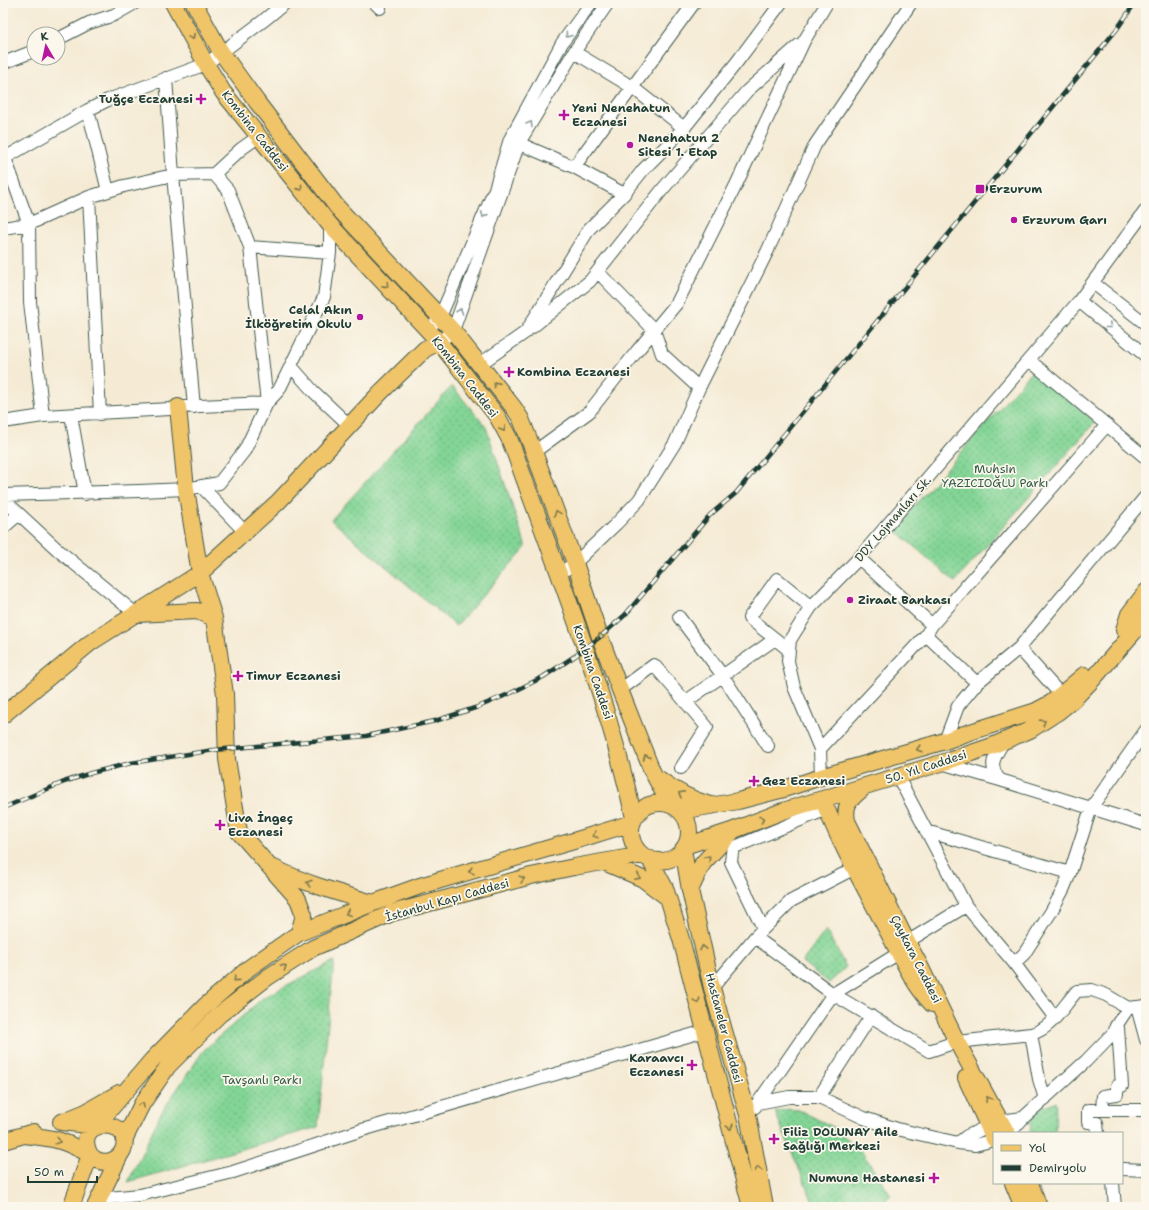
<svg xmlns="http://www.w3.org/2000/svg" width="1149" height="1210" font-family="'Shantell Sans',sans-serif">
  <defs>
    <pattern id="grass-dots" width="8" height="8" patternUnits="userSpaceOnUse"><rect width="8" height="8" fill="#83d596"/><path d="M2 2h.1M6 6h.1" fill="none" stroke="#6bae7b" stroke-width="1.8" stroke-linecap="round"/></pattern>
  </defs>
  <rect width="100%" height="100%" fill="#fbf7ec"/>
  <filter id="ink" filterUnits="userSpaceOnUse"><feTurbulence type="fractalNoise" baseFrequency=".025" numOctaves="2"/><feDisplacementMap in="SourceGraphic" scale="8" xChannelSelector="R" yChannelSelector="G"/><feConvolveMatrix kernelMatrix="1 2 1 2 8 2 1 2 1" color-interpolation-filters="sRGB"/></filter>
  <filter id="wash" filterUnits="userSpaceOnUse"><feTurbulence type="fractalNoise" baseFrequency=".012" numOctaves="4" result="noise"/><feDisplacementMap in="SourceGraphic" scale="16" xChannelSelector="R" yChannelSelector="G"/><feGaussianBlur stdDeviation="0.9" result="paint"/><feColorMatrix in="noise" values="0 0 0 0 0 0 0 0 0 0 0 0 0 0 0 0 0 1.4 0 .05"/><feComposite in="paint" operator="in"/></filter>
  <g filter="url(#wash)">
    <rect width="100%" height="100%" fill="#f5ebd5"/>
    <path fill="url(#grass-dots)" stroke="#518965" d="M1034 369 1095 422 955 582 894 529Z
      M452 386 486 427 526 547 456 626 331 520Z
      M826 930 846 967 829 983 802 962Z
      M334 961 318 1127 128 1182 161 1113 203 1051 264 997Z
      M1056 1101 1055 1133H1030L1031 1120 1042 1107Z
      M788 1109 799 1110 835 1128 862 1152 891 1195 881 1204 882 1207H815L775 1112Z"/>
  </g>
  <g filter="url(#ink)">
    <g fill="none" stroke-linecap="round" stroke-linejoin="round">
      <defs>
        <path id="minor" d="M375 3 380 8
          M58 39 89 23 114 15 135 3
          M574 52 632 87 684 128
          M3 63 34 51
          M166 78 173 175 194 407
          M88 110 108 191
          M511 140 574 167 624 194
          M3 159 88 110 108 100 206 64 263 21 285 3
          M574 167 694 3
          M214 174 241 149 258 137
          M89 197 100 414
          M3 228 29 224 5 158
          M250 247 330 253
          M598 272 654 330 662 354 699 388
          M1093 283 1146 324
          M1079 301 1146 356
          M436 322 440 317 495 189 510 139 562 43 591 3
          M531 328 590 281 662 190 747 91 799 45
          M439 342 453 331 519 143 574 52 608 3
          M1029 360 1146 458
          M480 364 526 332 589 229 624 194 643 170 684 128 737 62 781 3
          M291 366 313 391 350 426
          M71 415 85 494
          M3 422 43 416 170 409 178 407 267 403 279 390 324 297 330 253V225
          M534 452 589 412 637 351 677 303 735 187 804 41 827 3
          M201 486 245 532
          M3 495 139 491 186 489 219 483 245 450 267 403 250 247 228 190 214 174 173 175 124 186 89 197 29 224 30 302 43 416
          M3 499 58 550 136 614
          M3 528 19 514
          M859 558 932 625
          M559 574 575 563 616 524 639 500 658 470 675 443 699 388 767 252 815 145 911 3
          M679 617 723 676 768 746
          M926 635 977 683
          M1019 648 1061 695
          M789 650 749 618 777 579 811 607
          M620 690 654 665 707 727 681 768
          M685 702 775 639
          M945 741 958 706 977 683 1019 648 1146 496
          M820 749 926 635 932 625 1107 425
          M941 763 1000 780C987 765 995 756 1004 741
          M821 777 820 749 794 687 788 661 790 640 811 607 859 558 1079 301 1146 210
          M898 777 966 906 1014 963 1055 1018
          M1000 780 1146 825
          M926 831 1070 873
          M763 928 731 862 732 853 735 847 827 809
          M755 937 833 994 929 1051 950 1044
          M907 942 966 906
          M1014 963 1024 954 1051 912 1063 890 1070 873 1091 808 1146 730
          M712 988 755 937 791 901 855 868
          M1137 1007 1146 1040
          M1031 1034 1039 1079 1045 1099
          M957 1042 1031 1034C1052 1029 1063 1006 1077 991L1092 990 1106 995 1128 1008
          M819 1097 871 1016
          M758 1103 789 1097H819L864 1118 897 1129 958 1143 975 1145 994 1140
          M755 1107 833 994 899 953
          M1102 1110H1146
          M1023 1118 1086 1061 1118 1028 1116 1026 1128 1008 1146 1006
          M1098 1133 1097 1123 1088 1122V1110H1102L1103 1096 1117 1094V1086H1122L1118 1028
          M958 1143 967 1136 1000 1121 1023 1118 1010 1133
          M1122 1169 1146 1170
          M1113 1183 1115 1207
          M98 1199 140 1195 233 1172 362 1130 705 1031"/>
        <path id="major" d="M173 3 206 64 223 92 330 225 439 342 497 416 509 438 516 456C559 576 607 694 634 818
          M194 3 221 52 257 102 337 207 453 331 514 408 521 419 534 452 575 563 600 637 620 690 652 771 670 805
          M178 407 186 489 200 573 214 618 225 694 227 759 239 832 298 899 304 915 299 933
          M137 614 197 611 214 618
          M1124 630 1129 614 1146 592
          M3 715 90 643 200 573 278 502 381 392 425 349 439 342
          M659 779C675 791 691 800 710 805
          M862 789C850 800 844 803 847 821L905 938 918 962 957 1042 1007 1133
          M823 800C840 844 864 886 886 928 900 954 912 983 932 1004
          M631 832a29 29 0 1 1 58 0a29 29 0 1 1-58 0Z
          M681 811 738 801 784 789 821 777 945 741 964 734 1036 711 1051 703 1084 675
          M685 846 734 830 783 811 951 760 992 746 1030 730 1058 712 1073 700 1093 679 1146 618
          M683 849 690 890 712 988 748 1115 765 1207
          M649 858 665 888 681 939 751 1207
          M604 862 643 879 667 897
          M274 868C306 884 339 893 373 903
          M690 890 703 863 732 832
          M966 1078 994 1139
          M61 1122 96 1126 152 1060 205 1006 249 968 299 933 373 903 420 886 577 840 632 823
          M62 1122 86 1112 119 1093
          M24 1135C38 1137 52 1137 66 1143 73 1146 83 1150 90 1155 92 1156 93 1158 95 1159 105 1165 118 1161 123 1150 136 1117 70 1116 90 1155L71 1207
          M124 1140 142 1104 168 1066 219 1015 268 977 313 948 392 913 531 876 574 867 642 855
          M3 1141 34 1132
          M1013 1183 1023 1207
          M1030 1183 1039 1207
          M95 1207 119 1157"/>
      </defs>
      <use href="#minor" stroke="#3f574c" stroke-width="14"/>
      <use href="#major" stroke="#3f574c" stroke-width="18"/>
      <use href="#minor" stroke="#fff" stroke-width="12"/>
      <use href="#major" stroke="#f0c469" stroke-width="16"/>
      <defs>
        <path id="rail" d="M3 808 64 782 91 773 131 763 214 750 366 736 435 721 478 707 511 693 543 677 575 656 600 637 625 615 710 515 736 493 1117 29 1135 3"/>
      </defs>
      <use href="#rail" stroke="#1f3d34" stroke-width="4.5"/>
      <use href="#rail" stroke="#fbf7ec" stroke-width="3" stroke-dasharray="9" stroke-linecap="butt"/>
    </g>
    <defs><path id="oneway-chevron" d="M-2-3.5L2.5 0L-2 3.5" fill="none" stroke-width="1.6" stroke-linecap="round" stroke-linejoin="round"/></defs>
    <g stroke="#8f9e9a">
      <use href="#oneway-chevron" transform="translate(568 35) rotate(126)"/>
      <use href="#oneway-chevron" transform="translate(530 124) rotate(-59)"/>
      <use href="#oneway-chevron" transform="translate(484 215) rotate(113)"/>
      <use href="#oneway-chevron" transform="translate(460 311) rotate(-71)"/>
      <use href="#oneway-chevron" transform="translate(1109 326) rotate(39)"/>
    </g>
    <g stroke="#7d7a4c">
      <use href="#oneway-chevron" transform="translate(192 37) rotate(62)"/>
      <use href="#oneway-chevron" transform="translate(300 188) rotate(51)"/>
      <use href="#oneway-chevron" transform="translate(386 285) rotate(48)"/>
      <use href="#oneway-chevron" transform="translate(496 384) rotate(-129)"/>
      <use href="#oneway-chevron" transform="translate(503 429) rotate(61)"/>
      <use href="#oneway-chevron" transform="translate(557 513) rotate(-111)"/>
      <use href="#oneway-chevron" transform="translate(600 636) rotate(-109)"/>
      <use href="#oneway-chevron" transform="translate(1043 722) rotate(-32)"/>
      <use href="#oneway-chevron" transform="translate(919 749) rotate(164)"/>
      <use href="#oneway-chevron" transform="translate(646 757) rotate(-112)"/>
      <use href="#oneway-chevron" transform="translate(681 794) rotate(-152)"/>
      <use href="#oneway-chevron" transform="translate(762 819) rotate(-21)"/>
      <use href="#oneway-chevron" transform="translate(595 835) rotate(162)"/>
      <use href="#oneway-chevron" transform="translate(708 858) rotate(-48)"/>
      <use href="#oneway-chevron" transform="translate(471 871) rotate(164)"/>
      <use href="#oneway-chevron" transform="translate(638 877) rotate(26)"/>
      <use href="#oneway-chevron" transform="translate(522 879) rotate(-15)"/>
      <use href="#oneway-chevron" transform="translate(309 883) rotate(-161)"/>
      <use href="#oneway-chevron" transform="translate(348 913) rotate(158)"/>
      <use href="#oneway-chevron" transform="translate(703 948) rotate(-102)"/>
      <use href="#oneway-chevron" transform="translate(284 967) rotate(-33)"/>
      <use href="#oneway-chevron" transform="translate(236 979) rotate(139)"/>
      <use href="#oneway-chevron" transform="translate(697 1001) rotate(75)"/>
      <use href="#oneway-chevron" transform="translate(988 1099) rotate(-119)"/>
      <use href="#oneway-chevron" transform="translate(142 1105) rotate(-61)"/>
      <use href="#oneway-chevron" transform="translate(730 1127) rotate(75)"/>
      <use href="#oneway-chevron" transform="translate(58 1141) rotate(16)"/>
      <use href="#oneway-chevron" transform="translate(758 1169) rotate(-100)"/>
    </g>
  </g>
  <g fill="#b5179e" stroke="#fbf7ec" stroke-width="1.5">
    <path d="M199 93h4v4h4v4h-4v4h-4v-4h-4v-4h4z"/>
    <path d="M562 109h4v4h4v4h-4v4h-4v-4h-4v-4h4z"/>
    <circle cx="630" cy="145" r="4"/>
    <rect x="975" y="184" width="10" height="10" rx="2"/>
    <circle cx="1014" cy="220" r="4"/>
    <circle cx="360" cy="317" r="4"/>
    <path d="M507 366h4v4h4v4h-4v4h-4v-4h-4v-4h4z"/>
    <circle cx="850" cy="600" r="4"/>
    <path d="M236 670h4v4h4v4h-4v4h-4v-4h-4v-4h4z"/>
    <path d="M752 775h4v4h4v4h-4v4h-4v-4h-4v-4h4z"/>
    <path d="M218 819h4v4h4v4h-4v4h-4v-4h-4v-4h4z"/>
    <path d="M690 1059h4v4h4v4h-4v4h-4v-4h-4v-4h4z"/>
    <path d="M772 1133h4v4h4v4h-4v4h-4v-4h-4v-4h4z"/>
    <path d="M932 1172h4v4h4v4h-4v4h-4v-4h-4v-4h4z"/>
  </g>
  <g text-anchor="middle" stroke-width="3.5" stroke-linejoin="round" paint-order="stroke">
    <g font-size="12" font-weight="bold" fill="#1f3d34" stroke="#fbf7ec" text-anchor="start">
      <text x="193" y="103" text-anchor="end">Tuğçe Eczanesi</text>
      <text x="572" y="112">Yeni Nenehatun<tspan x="572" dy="14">Eczanesi</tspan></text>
      <text x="638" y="142">Nenehatun 2<tspan x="638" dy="14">Sitesi 1. Etap</tspan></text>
      <text x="989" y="193">Erzurum</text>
      <text x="1022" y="224">Erzurum Garı</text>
      <text x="352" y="314" text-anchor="end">Celal Akın<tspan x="352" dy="14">İlköğretim Okulu</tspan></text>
      <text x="517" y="376">Kombina Eczanesi</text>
      <text x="858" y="604">Ziraat Bankası</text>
      <text x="246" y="680">Timur Eczanesi</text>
      <text x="762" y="785">Gez Eczanesi</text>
      <text x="228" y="822">Liva İngeç<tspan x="228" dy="14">Eczanesi</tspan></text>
      <text x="684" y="1062" text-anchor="end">Karaavcı<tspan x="684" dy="14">Eczanesi</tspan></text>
      <text x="783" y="1136">Filiz DOLUNAY Aile<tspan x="783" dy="14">Sağlığı Merkezi</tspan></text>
      <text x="925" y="1182" text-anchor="end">Numune Hastanesi</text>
    </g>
    <g font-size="12" fill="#1f3d34" stroke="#fbf7ec">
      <text transform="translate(255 131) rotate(52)" y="4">Kombina Caddesi</text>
      <text transform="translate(465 377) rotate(52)" y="4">Kombina Caddesi</text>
      <text transform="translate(893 519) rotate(-49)" y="4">DDY Lojmanları Sk.</text>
      <text transform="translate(593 672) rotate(71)" y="4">Kombina Caddesi</text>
      <text transform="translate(926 767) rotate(-18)" y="4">50. Yıl Caddesi</text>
      <text transform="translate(447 900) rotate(-16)" y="4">İstanbul Kapı Caddesi</text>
      <text transform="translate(916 959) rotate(63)" y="4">Çaykara Caddesi</text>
      <text transform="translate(724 1028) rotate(75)" y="4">Hastaneler Caddesi</text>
    </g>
    <g font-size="12" fill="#335b48" stroke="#fbf7ec">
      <text x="995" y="473">Muhsin<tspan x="995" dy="14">YAZICIOĞLU Parkı</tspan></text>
      <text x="262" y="1084">Tavşanlı Parkı</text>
    </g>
  </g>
  <rect width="1149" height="1210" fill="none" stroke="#fbf7ec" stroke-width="16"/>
  <rect x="993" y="1132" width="130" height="52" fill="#fbf7ec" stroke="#a3ada2"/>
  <rect x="1001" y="1145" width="20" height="6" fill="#f0c469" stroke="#a3ada2"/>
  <text x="1029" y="1152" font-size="12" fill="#1f3d34">Yol</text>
  <rect x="1001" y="1165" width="20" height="6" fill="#1f3d34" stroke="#a3ada2"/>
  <text x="1029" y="1172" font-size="12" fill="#1f3d34">Demiryolu</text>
  <g transform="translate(46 46) rotate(351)"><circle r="19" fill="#fbf7ec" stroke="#a3ada2"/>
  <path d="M0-3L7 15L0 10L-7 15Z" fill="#b5179e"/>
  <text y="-6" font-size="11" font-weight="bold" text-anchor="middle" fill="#1f3d34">K</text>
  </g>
  <path d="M28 1176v6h69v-6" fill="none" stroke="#1f3d34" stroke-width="2"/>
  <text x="34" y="1176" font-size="12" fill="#1f3d34" stroke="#fbf7ec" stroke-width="3" paint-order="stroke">50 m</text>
</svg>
